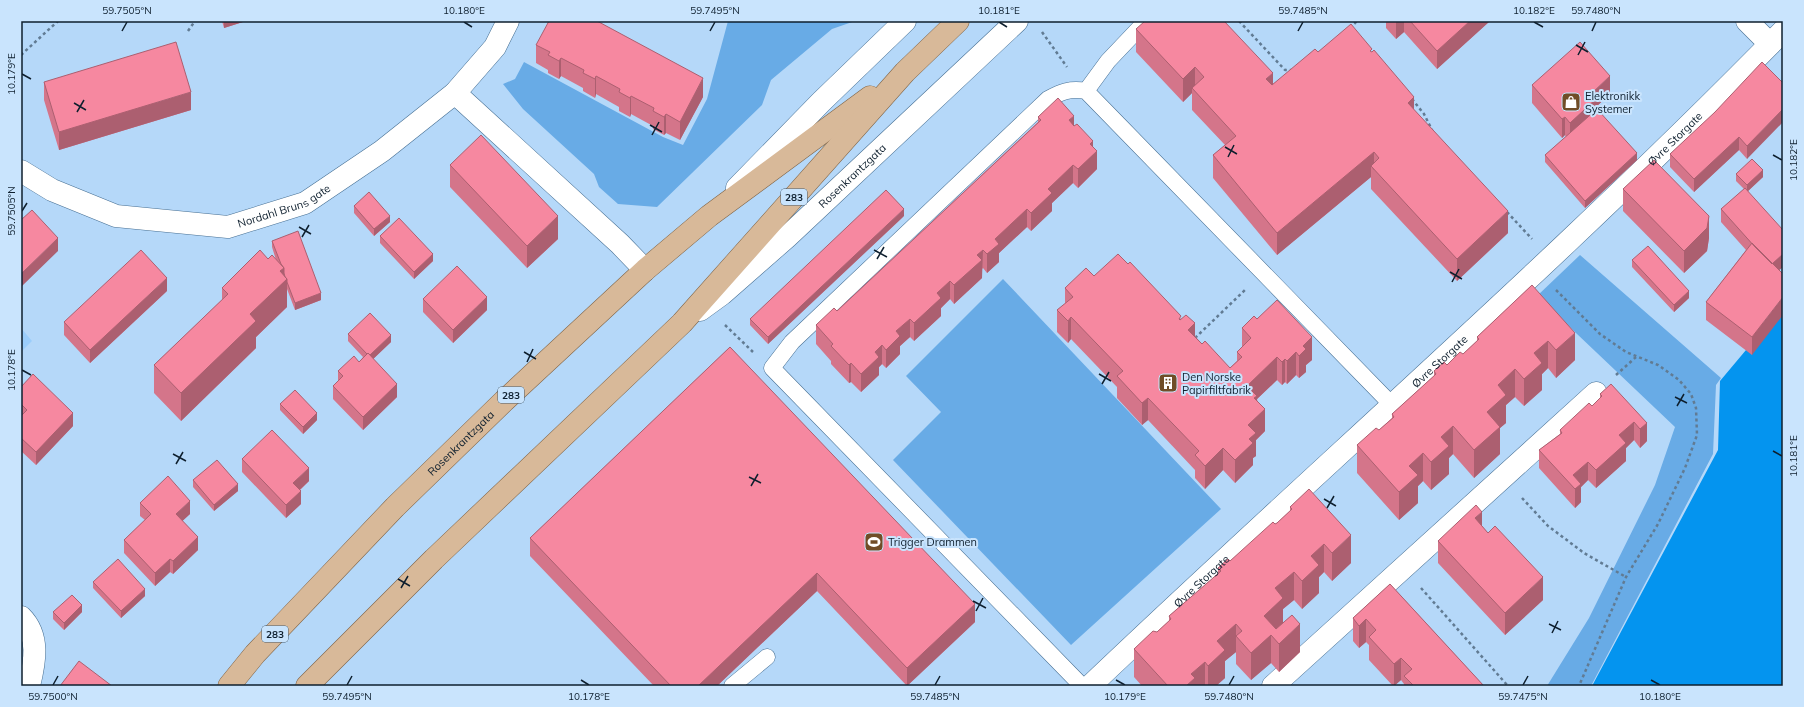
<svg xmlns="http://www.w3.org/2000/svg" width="1804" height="707" font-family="Mulish,sans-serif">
  <rect width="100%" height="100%" fill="#b5d8f9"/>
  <path fill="#9bcdfb" d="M21 328 32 341 21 352Z"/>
  <path fill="#68abe6" d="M728 21H855L832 29 771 80 762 105 657 207 618 204 599 187 594 174 523 109 503 84 515 79 524 62 663 137 683 145 707 99Z
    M1580 255 1721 378 1716 385 1713 454 1591 686H1547L1589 618 1655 485 1675 427 1537 296Z
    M1003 279 1221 509 1071 645 893 460 941 412 906 376Z"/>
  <path fill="#0494ef" d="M1783 306V686H1592L1718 450 1720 381Z"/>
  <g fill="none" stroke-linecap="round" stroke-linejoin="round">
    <defs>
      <path id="service" d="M1086 91 1108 61 1146 21
        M732 686 767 657
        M1082 686 772 368 792 342 1048 99C1061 92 1070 88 1086 91L1392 405"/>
      <g id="minor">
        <path d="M1747 21 1770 44"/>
        <path d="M455 93 495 47 508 21"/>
        <path id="s1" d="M21 171 52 190 116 216 228 227 305 203 382 151 455 93 620 244 645 270"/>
        <path d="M21 617C40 636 35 662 29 686"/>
        <path d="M1273 686 1596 393"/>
      </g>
      <g id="tertiary">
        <path d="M737 188 821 102 905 21"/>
        <path id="s2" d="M700 310 722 294 787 237 1017 21"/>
      </g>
      <g id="secondary">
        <path id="s3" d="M1090 686C1320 467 1561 258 1783 31"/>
      </g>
      <g id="primary">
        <path id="s4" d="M229 686 255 654 395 507 504 401 645 270 709 216 870 97"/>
        <path d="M307 686 434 559 682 323 905 72 958 21"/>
      </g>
    </defs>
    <use href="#service" stroke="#466f93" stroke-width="17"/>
    <use href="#minor" stroke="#466f93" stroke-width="23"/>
    <use href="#tertiary" stroke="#466f93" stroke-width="23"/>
    <use href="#secondary" stroke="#466f93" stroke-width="23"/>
    <use href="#primary" stroke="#806547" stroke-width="23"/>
    <path stroke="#617b93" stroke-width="2.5" stroke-dasharray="3 3" stroke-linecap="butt" d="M1239 21 1285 70H1291
      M1350 28 1357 21
      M188 31 195 21
      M1042 32 1067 67
      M21 55 58 21
      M1412 99 1424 114 1433 132
      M1507 212 1532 239
      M1556 290 1600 334 1626 352 1658 365 1679 380 1691 394 1696 408 1697 435 1685 468 1658 524 1626 577 1579 686
      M725 325 753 352
      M1195 338 1245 290
      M1616 375 1636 357
      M1522 498 1548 526 1584 553 1626 577
      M1421 588 1508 686"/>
    <use href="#service" stroke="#fff" stroke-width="16"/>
    <use href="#minor" stroke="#fff" stroke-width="22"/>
    <use href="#tertiary" stroke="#fff" stroke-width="22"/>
    <use href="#secondary" stroke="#fff" stroke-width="22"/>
    <use href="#primary" stroke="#d8b999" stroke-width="22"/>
  </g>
  <path fill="#d4758a" d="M222 21H246L224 28Z
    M1386 21H1490L1437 69 1404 32 1396 39 1386 28Z
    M1136 29 1273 84 1318 52H1372L1414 110 1508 233 1457 281 1371 189V177L1277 255 1213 178V155L1225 145 1192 110V93L1183 102 1136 52Z
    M536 45 703 97 680 140 666 133 664 135 653 129V126L631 114 630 117 619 111V107L596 94 595 98 583 91V88L561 76 559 79 548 73V70L536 63Z
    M44 82 191 110 59 150 44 100Z
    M1783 83 1747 159 1739 150 1694 192 1670 167V154Z
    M1532 85 1610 94 1597 106V110L1637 160 1585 208 1545 162V155L1566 137 1565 135 1562 138 1532 103Z
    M1038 117 1074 126 1093 146 1097 169 1078 188 1073 183 1052 203V211L1031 231 1027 227 999 253V262L987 273 983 268 982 269V278L954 304 950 299 941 308V316L914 341 910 337 900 346V354L886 368 882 364 879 367V375L861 392 851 382 849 383 831 364V361L816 344V325L837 311 1038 122Z
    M450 165 558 239 527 268 450 187Z
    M1736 174 1763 177 1748 191 1779 270 1752 355 1706 320V302L1746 250 1721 222V209L1744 189 1736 181Z
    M1623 189 1709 238 1707 251 1684 273 1623 211Z
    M354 206 390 222 374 236 354 213Z
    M904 216 768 344 750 325V319Z
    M380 236 433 261 414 279 380 243Z
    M272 241 321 300 295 310 287 289V307L256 337V348L181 421 154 393V365L222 300V288L268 259 276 260 272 247Z
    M1632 260 1689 298 1674 312 1632 267Z
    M1128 264 1181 319 1195 336 1202 344 1230 368 1237 361V352L1242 347V328L1257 319 1312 360 1306 365V372L1299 378 1296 375 1287 384 1285 382 1282 385 1277 380 1257 399 1265 431 1256 440V456L1253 458V465L1235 483 1223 470 1205 489 1195 478V470L1148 420 1142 425 1117 398V387L1071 339 1068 343 1057 332V310L1065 304V288Z
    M1532 285 1575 360 1556 378 1548 368 1542 374V390L1524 406 1515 397 1506 405V423L1500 428V454L1474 478 1453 454 1449 458V474L1431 490 1423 481 1418 486V503L1399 520 1357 473V445L1379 430 1392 418V414L1434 376V371L1447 365 1463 354 1477 341V337Z
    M167 291 90 363 64 335V322Z
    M423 299 487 310 453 343 423 312Z
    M348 334 391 342 373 359 397 397 363 430 333 399V386L338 381V371L359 362 363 357 348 341Z
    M730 347 975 622 907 686 817 591 717 686H654L530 556V538Z
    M21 387 73 426 36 465 21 451Z
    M1600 394 1647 423V441L1640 448 1634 440 1626 448V461L1596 488 1588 480 1581 487V502L1575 508 1539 468V450L1560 434V430L1592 406 1600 398Z
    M280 404 317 420 303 434 280 410Z
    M242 459 309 481 300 490 301 504 286 518 242 472Z
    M193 480 238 491 214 511 193 487Z
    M140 503 190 514 182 521 198 550 173 574 170 572 155 586 124 553V540L145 520 140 516Z
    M1290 507 1351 563 1332 581 1324 572 1319 577V593L1302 609 1294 600 1283 609V623L1300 652 1279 672 1271 663 1251 680 1236 664V652L1225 661V678L1216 686H1142L1134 677V649L1157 632 1169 621V616L1218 574V568L1230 561 1277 523 1290 511Z
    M1482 526 1488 533 1543 600 1505 635 1438 563V541Z
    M93 582 145 596 121 618 93 588Z
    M1390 584 1484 686H1404V684L1401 680 1394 686H1393L1369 660V645L1366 642 1359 648 1353 641V618Z
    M53 612H82L64 630 53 619Z"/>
  <path fill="#ac5f70" d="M224 21H246L224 28Z
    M1396 21H1404V32L1396 39Z
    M1470 21H1490L1437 69V51Z
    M561 58V76L559 79V61Z
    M1195 67V90L1192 88V93L1183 102V79Z
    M1273 73V95L1266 79Z
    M596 76V94L595 98V79Z
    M1610 76V94L1597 106V117L1570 141V123L1592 93Z
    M703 78V97L680 140V122Z
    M191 92V110L59 150V132Z
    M631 96V114L630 117V98Z
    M1414 97V120L1408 103Z
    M1783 109V122L1747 159V146Z
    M666 114V133L664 135V117Z
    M1074 116V134L1069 120Z
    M1565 117V135L1562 138V119Z
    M1739 137V150L1694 192V179Z
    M1093 141V155L1097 151V169L1078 188V169L1090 144Z
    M1374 152V170L1371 166V177L1277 255V233Z
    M1637 153V160L1585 208V201Z
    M1073 165V183L1052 203V211L1031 231V213L1048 189Z
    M1763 170V177L1747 192V185Z
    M904 209V216L768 344V337Z
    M1027 209V227L999 253V262L987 273V254L995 239Z
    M1508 211V233L1457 281V259Z
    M390 216V222L374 236V229Z
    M558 216V239L527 268V246Z
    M1709 216V238L1707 251 1684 273V251Z
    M58 238V251L21 287V274Z
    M983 250 982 278 954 304V285L977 255Z
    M433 254V261L414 279V272Z
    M1783 254V267L1771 277V264Z
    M284 268V282L287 279V307L256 337V348L181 421V393L250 314 280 271Z
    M167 278V291L90 363V350Z
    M950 281V299L941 308V316L914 341V323L937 293Z
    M1689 291V298L1674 312V305Z
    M321 293V300L295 310V303Z
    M487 297V310L453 343V330Z
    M1783 297V315L1752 355V337Z
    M1071 317V339L1068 343V321Z
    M910 319V337L900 346V354L886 368V350L896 331Z
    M1195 323V346L1188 330Z
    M1575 333V360L1556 378V350Z
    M391 335V342L369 363V356Z
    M1312 337V360L1306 365V372L1299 378V356L1303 346Z
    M1548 341V368L1542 374V390L1524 406V379L1534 353Z
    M882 345V364L879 367V375L861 392V374L875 352Z
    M1296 352V375L1287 384V361Z
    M1277 357V380L1257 399V416L1265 409V431L1256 440V456L1253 458V465L1235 483V460L1248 447 1247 386Z
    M1285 359V382L1282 385V362Z
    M851 363V382L849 383V365Z
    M1515 369V397L1506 405V423L1500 428V454L1474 478V450L1487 412 1498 385Z
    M397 384V397L363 430V417Z
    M1148 398V420L1142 425V403Z
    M73 413V426L36 465V452Z
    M317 413V420L303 434V427Z
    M1634 422V440L1626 448V461L1596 488V470L1619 435Z
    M1647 423V441L1640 448V429Z
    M1453 426V454L1449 458V474L1431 490V462L1441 437Z
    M1223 448V470L1205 489V466Z
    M1423 453V481L1418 486V503L1399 520V492L1409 466Z
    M1588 462V480L1581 487V502L1575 508V489L1573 475Z
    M309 468V481L293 496V483Z
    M238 484V491L214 511V505Z
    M301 491V504L286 518V505Z
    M190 501V514L176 527V514Z
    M1482 512V534L1475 518Z
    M1351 535V563L1332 581V553Z
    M198 537V550L173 574V561Z
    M1324 544V572L1319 577V593L1302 609V581L1311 556Z
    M170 559V572L155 586V573Z
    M1294 572V600L1283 609V626L1271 635V663L1251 680V653L1264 616 1275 588Z
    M817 573V591L717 686H698Z
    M1543 577V600L1505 635V613Z
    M145 589V596L121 618V611Z
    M975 604V622L907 686V668Z
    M82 605V612L64 630V623Z
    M1366 619V642L1359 648V626Z
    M1236 624V652L1225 661V678L1216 686H1208V666L1217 641Z
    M1300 624V652L1279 672V644Z
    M1401 658V680L1394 686V664Z
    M1205 662V686H1186L1191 674Z"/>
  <path fill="#f688a0" stroke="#ac5f70" d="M549 21H597L703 78 680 122 666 114 664 117 653 111 654 108 631 96 630 98 619 92 620 89 596 76 595 79 583 73 584 70 561 58 559 61 548 55 550 52 536 45Z
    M1145 21H1224L1273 73 1266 79 1272 85 1315 49 1318 52 1351 24 1372 49 1370 51 1372 52 1374 50 1414 97 1408 103 1508 211 1457 259 1371 166 1379 158 1374 152 1277 233 1213 155 1236 136 1192 88 1204 77 1195 67 1183 79 1136 29Z
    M1410 21H1470L1437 51Z
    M176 42 191 92 59 132 44 82Z
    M1580 42 1610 76 1592 93 1597 98 1570 123 1565 117 1562 119 1532 85Z
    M1762 62 1783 83V109L1747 146 1739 137 1694 179 1670 154 1715 112Z
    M1058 98 1074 116 1069 120 1074 126 1077 124 1093 141 1090 144 1097 151 1078 169 1073 165 1048 189 1052 193 1031 213 1027 209 995 239 999 244 987 254 983 250 977 255 982 260 954 285 950 281 937 293 941 298 914 323 910 319 896 331 900 336 886 350 882 345 875 352 879 357 861 374 851 363 849 365 831 346 833 344 816 325 834 308 837 311 1041 120 1038 117Z
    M1597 109 1637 153 1585 201 1545 155Z
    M481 135 558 216 527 246 450 165Z
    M1752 159 1763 170 1747 185 1736 174Z
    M1654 160 1709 216 1707 228 1684 251 1623 189Z
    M1745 188 1783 230V254L1772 264 1755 247 1721 209Z
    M886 190 904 209 768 337 750 319Z
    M369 192 390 216 374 229 354 206Z
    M32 210 58 238 21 274V220Z
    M399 218 433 254 414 272 380 236Z
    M298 231 321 293 295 303 287 282V279L285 277 284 273V268L281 264 272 241Z
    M1752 243 1783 274V297L1752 337 1706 302Z
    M1648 246 1689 291 1674 305 1632 260Z
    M141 250 167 278 90 350 64 322Z
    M260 250 268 259 272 255 284 268 280 271 287 279 250 314 256 321 181 393 154 365 228 294 222 288Z
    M1118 254 1128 264 1130 262 1181 316 1179 319 1180 320 1186 315 1195 323 1188 330 1202 344 1205 341 1230 368 1242 357 1237 352 1251 338 1242 328 1254 316 1257 319 1277 300 1312 337 1303 346 1306 349 1299 356 1296 352 1287 361 1285 359 1282 362 1277 357 1247 386 1257 396 1254 398 1265 409 1248 425 1256 433 1249 439 1253 443 1235 460 1223 448 1205 466 1195 455 1199 451 1148 398 1142 403 1117 376 1123 371 1071 317 1068 321 1057 310 1073 297 1065 288 1086 268 1094 276Z
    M457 266 487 297 453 330 423 299Z
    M1532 285 1575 333 1556 350 1548 341 1534 353 1542 363 1524 379 1515 369 1498 385 1506 395 1487 412 1500 427 1474 450 1453 426 1441 437 1449 446 1431 462 1423 453 1409 466 1418 475 1399 492 1357 445 1376 428 1379 430 1394 417 1392 414 1436 374 1434 371 1444 362 1447 365 1460 352 1463 354 1479 339 1477 337Z
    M370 313 391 335 370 355 368 353 367 354 348 334Z
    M730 347 975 604 907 668 817 573 698 686H671L530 538Z
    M368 353 397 384 363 417 333 386 343 376 338 371 354 356 359 362Z
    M33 374 73 413 36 452 21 438V416L27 410 21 404V387Z
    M1611 384 1647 423 1640 429 1634 422 1619 435 1626 443 1596 470 1588 462 1573 475 1581 484 1575 489 1539 450 1562 433 1560 430 1589 403 1592 406 1602 396 1600 394Z
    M295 390 317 413 303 427 280 404Z
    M272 430 309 468 293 483 301 491 286 505 242 459Z
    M217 460 238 484 214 505 193 480Z
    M168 476 190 501 176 514 198 537 173 561 170 559 155 573 124 540 151 514 140 503Z
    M1309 489 1351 535 1332 553 1324 544 1311 556 1319 565 1302 581 1294 572 1275 588 1283 598 1264 616 1276 629 1292 615 1300 624 1279 644 1271 635 1251 653 1236 636 1242 631 1236 624 1217 641 1225 650 1208 666 1205 662 1191 674 1195 678 1186 686H1168L1134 649 1153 631 1157 632 1171 619 1169 616 1221 571 1218 568 1228 559 1230 561 1273 522 1275 524 1277 523 1292 509 1290 507Z
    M1476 505 1482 512 1475 518 1488 533 1495 526 1543 577 1505 613 1438 541Z
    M118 559 145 589 121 611 93 582Z
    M1390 584 1484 686H1414L1404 676 1412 669 1401 658 1394 664 1369 637 1376 630 1366 619 1359 626 1353 618Z
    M72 595 82 605 64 623 53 612Z
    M79 661 112 686H60Z"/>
  <path fill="none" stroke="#0e1f2e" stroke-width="1.5" d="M464 22 472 27M999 22 1007 27M1534 22 1543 27M122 31 127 22M710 31 715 22M1298 31 1303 22M1592 31 1596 22M1576 45 1588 52M1578 55 1585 42M22 74 31 79M74 103 86 110M77 112 84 100M650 125 662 132M652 135 659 122M1225 147 1237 154M1773 155 1782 160M1228 157 1234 145M22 211 27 203M299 227 311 234M302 237 309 225M874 250 887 257M877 259 884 247M1450 272 1462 279M1452 282 1459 269M524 352 536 359M527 362 533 349M22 370 31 375M1099 374 1111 381M1102 384 1109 372M1675 397 1687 403M1677 406 1684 394M1773 451 1782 456M173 454 186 461M176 464 183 452M749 477 761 483M751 486 758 474M1324 499 1336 506M1327 508 1334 496M398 579 410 586M401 588 408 576M973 601 986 608M976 611 983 598M1549 624 1561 630M1552 633 1558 621M581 680 589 685M1116 680 1125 685M1651 680 1660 685M53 685 58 676M347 685 352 676M935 685 940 676M1229 685 1234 676M1523 685 1528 676"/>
  <defs>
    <symbol id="shop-square" viewBox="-11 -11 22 22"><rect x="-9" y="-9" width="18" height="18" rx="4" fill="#704d27" stroke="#c9e4fd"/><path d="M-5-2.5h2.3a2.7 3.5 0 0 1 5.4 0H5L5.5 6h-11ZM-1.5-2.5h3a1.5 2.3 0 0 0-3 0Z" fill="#fff"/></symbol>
    <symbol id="building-square" viewBox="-11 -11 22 22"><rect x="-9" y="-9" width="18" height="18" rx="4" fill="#704d27" stroke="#c9e4fd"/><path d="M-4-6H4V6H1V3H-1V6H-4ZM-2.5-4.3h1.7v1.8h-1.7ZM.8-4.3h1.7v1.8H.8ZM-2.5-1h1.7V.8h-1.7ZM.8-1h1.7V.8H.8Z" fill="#fff"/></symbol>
    <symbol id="stadium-square" viewBox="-11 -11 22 22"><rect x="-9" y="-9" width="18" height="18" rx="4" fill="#704d27" stroke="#c9e4fd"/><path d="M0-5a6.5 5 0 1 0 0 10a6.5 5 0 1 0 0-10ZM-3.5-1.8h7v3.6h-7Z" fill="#fff"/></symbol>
  </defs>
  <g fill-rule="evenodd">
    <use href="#shop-square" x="1560" y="91" width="22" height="22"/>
    <use href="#building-square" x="1157" y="372" width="22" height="22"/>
    <use href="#stadium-square" x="863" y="531" width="22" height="22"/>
  </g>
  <g text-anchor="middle" stroke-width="4" stroke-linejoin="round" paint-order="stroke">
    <g fill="#c9e4fd" stroke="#465a6c" stroke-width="1">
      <rect x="781" y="189" width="26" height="16" rx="3"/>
      <rect x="498" y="387" width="26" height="16" rx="3"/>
      <rect x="262" y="626" width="26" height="16" rx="3"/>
    </g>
    <g font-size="10" font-weight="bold" fill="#0e1f2e">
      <text x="794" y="201">283</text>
      <text x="511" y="399">283</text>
      <text x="275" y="638">283</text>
    </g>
    <g font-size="11" fill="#0e1f2e" stroke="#c9e4fd" text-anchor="start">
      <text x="1585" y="100">Elektronikk<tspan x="1585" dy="13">Systemer</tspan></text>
      <text x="1182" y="381">Den Norske<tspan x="1182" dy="13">Papirfiltfabrik</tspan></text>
      <text x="888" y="546">Trigger Drammen</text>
    </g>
    <g font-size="11" fill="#0e1f2e" stroke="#c9e4fd">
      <text dy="4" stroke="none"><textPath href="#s3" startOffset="801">Øvre Storgate</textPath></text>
      <text dy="4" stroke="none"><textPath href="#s2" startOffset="203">Rosenkrantzgata</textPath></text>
      <text dy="4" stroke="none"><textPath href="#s1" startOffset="278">Nordahl Bruns gate</textPath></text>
      <text dy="4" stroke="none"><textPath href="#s3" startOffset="477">Øvre Storgate</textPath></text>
      <text dy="4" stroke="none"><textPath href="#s4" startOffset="336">Rosenkrantzgata</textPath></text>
      <text dy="4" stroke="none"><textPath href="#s3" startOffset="153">Øvre Storgate</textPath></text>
    </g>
  </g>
  <rect width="1804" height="707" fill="none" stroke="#c9e4fd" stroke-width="44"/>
  <rect x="22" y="22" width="1760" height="663" fill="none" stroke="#0e1f2e" stroke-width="1.5"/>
  <g font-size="10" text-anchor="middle" fill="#0e1f2e">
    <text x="127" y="14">59.7505°N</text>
    <text x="464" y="14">10.180°E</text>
    <text x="715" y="14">59.7495°N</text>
    <text x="999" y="14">10.181°E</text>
    <text x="1303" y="14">59.7485°N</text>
    <text x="1534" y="14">10.182°E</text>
    <text x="1596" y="14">59.7480°N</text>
    <text transform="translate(11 74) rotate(-90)" y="4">10.179°E</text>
    <text transform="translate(1793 160) rotate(-90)" y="4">10.182°E</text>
    <text transform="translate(11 211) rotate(-90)" y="4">59.7505°N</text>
    <text transform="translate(11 370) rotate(-90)" y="4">10.178°E</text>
    <text transform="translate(1793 456) rotate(-90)" y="4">10.181°E</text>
    <text x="53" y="700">59.7500°N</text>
    <text x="347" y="700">59.7495°N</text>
    <text x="589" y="700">10.178°E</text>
    <text x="935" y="700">59.7485°N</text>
    <text x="1125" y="700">10.179°E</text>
    <text x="1229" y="700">59.7480°N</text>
    <text x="1523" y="700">59.7475°N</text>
    <text x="1660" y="700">10.180°E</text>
  </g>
</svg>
